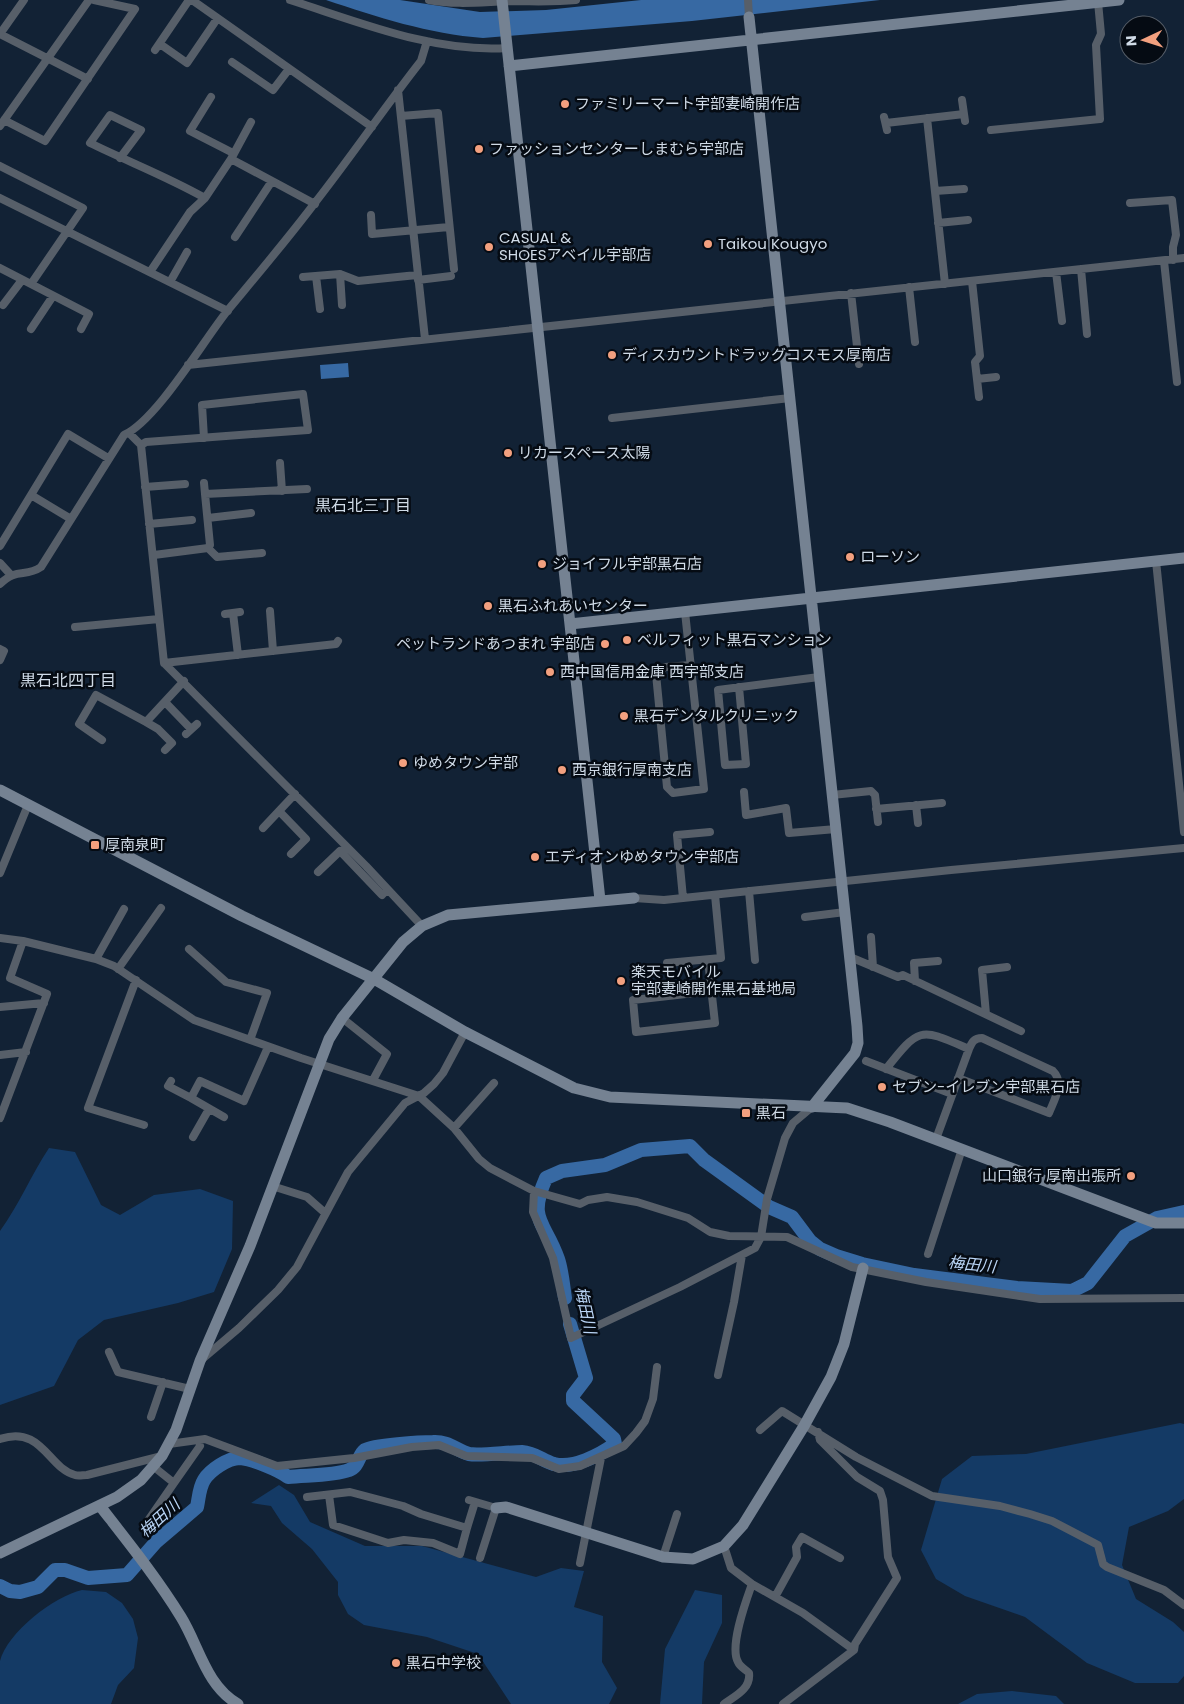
<svg xmlns="http://www.w3.org/2000/svg" width="1184" height="1704" font-family="Poppins,'Noto Sans JP',sans-serif">
  <rect width="100%" height="100%" fill="#122235"/>
  <path fill="#143a65" d="M49 1148 75 1152 101 1205 120 1215 154 1195 200 1189 233 1201 232 1249 214 1292 178 1303 104 1320 78 1340 54 1386 0 1405V1231C19 1205 31 1175 49 1148Z
    M1180 1423 1184 1424V1499L1168 1511 1129 1527 1122 1565 1136 1599 1173 1622 1184 1632V1676L1178 1683H1135L1087 1663 1025 1617 965 1596 936 1579 921 1550 942 1479 972 1456 1026 1454Z
    M279 1485 294 1495 310 1522 365 1546H422L536 1577 561 1568 584 1571 574 1607 603 1616 602 1662 617 1688 609 1704H511L478 1654 427 1637 364 1625 348 1614 338 1595V1582L312 1549 282 1523 271 1506 251 1503Z
    M82 1590 106 1592 122 1603 133 1619 138 1638 134 1668 118 1685 111 1704H0C0 1691 0 1674 0 1661 7 1633 54 1596 82 1590Z
    M695 1590 722 1595V1623L704 1662 702 1704H660L665 1649Z
    M1012 1691 1056 1696 1064 1704H958L977 1694Z"/>
  <path fill="#3769a3" d="M326 0H400L480 12 546 10 641 0H880L692 21 483 38C429 34 377 17 326 0Z
    M348 363 349 377 321 379 320 365Z"/>
  <g fill="none" stroke-linecap="round" stroke-linejoin="round">
    <path stroke="#3769a3" stroke-width="14" d="M565 1298C563 1285 562 1271 558 1259 545 1221 527 1221 546 1178L562 1171 605 1165 641 1150 690 1146 704 1160 769 1207 792 1217 810 1241 820 1249 836 1256 862 1264 914 1275 1017 1288 1072 1291 1088 1283 1125 1236 1157 1218 1184 1212
      M0 1586 10 1591 20 1592 38 1587 55 1570H65L88 1578 127 1575 156 1542 197 1507C199 1498 199 1488 204 1480 210 1470 228 1458 240 1458 252 1459 279 1470 288 1477 306 1475 333 1476 349 1470 359 1467 358 1455 365 1450 373 1445 421 1442 433 1442 448 1441 456 1450 469 1454 480 1456 508 1452 522 1452 535 1453 542 1460 554 1464 573 1469 600 1455 615 1444L614 1439 573 1401V1395L586 1378 570 1324"/>
    <path stroke="#575f69" stroke-width="8" d="M192 0 372 127
      M290 0C359 22 434 53 507 48
      M429 0C450 4 470 3 491 2 519 0 547 3 576 0
      M748 0 749 17
      M0 34 88 79
      M0 34 24 0
      M160 44 187 63 217 19
      M155 50 189 0
      M232 62 273 90 289 69
      M398 90 425 339
      M211 97 190 131 233 153
      M962 100 965 121
      M401 116 438 113 454 269
      M884 117 887 130
      M927 118 945 284
      M4 120 45 141 135 9 94 0
      M886 123 964 114
      M0 126 89 0
      M991 130 1100 119 1096 45 1101 34 1098 2
      M120 158 141 130 110 115 90 143C129 162 168 177 205 198
      M231 159 315 204
      M0 166 83 208 31 284
      M935 191 964 189
      M0 198 228 311
      M1130 203 1172 200 1176 235 1173 247V260
      M371 215 372 234 449 227
      M938 223 968 220
      M235 237 272 181
      M1164 261 1177 382
      M0 268 89 314 81 329
      M1081 269 1087 334
      M150 272 190 212 205 198 231 159 251 122
      M1056 272 1062 321
      M340 274 342 305
      M316 276 320 309
      M303 277 340 274 358 281 417 275
      M418 280 451 276
      M972 281 980 356 975 362 979 397
      M170 282 187 252
      M909 287 915 342
      M851 293 859 364
      M3 305 22 280
      M31 329 53 296
      M188 365 1184 258
      M977 379 996 377
      M612 418 790 398
      M129 433 141 445 164 663 366 866 422 926
      M141 445 146 442 308 430 303 394 202 405 204 438
      M280 463 282 491
      M204 483 205 494
      M145 487 185 484
      M31 495 71 519
      M208 518 251 513
      M149 524 192 520
      M0 546 68 434 108 458
      M208 548 217 557 262 553
      M154 555 208 548 210 545 205 494 307 489
      M1156 561 1184 832
      M0 563 10 574
      M0 584C17 567 25 578 41 567L124 435C157 420 203 341 228 310 257 275 286 241 314 204 351 157 384 108 421 61L427 41
      M270 611 273 651
      M685 612 704 789 673 793 667 787 656 674 665 667 691 665
      M233 613 238 655
      M225 614 240 612
      M75 627 159 619
      M0 649 4 651 0 660
      M164 663 336 644 338 641
      M739 687 746 764 725 765 718 690 819 677
      M165 702 191 729
      M146 722 158 729 172 743 165 750
      M186 734 197 724
      M102 740 79 724 96 695 146 722 184 681
      M744 792 746 815 786 808 789 833 836 829
      M832 795 871 791 875 795 878 822
      M916 805 918 823
      M876 809 942 803
      M279 811 306 839 291 854
      M263 828 295 794
      M318 872 340 851 382 895 387 890
      M0 873 28 805
      M749 891 755 960
      M634 898 664 900 951 870 1184 848
      M683 898 677 835 710 832
      M805 917 845 912
      M871 937 873 967
      M0 938 23 941 96 959 114 966 194 1020 301 1058 419 1096 454 1128 479 1159 490 1168 534 1191 580 1204 588 1200 607 1197 637 1202 688 1218 710 1232 729 1236 787 1237 852 1267 926 1282 1040 1299 1184 1298
      M189 949 226 982 267 993 250 1040
      M850 957 898 977 903 975 1021 1031
      M96 959 124 909
      M708 960 715 1023 636 1032 633 1000 712 991
      M667 963 721 958 715 895
      M118 969 161 908
      M136 980 88 1108 144 1125
      M915 981 914 963 938 961
      M0 1007 44 1003
      M986 1014 982 970 1007 967
      M342 1018 387 1054 373 1080
      M0 1055 26 1052
      M866 1061 952 1094
      M886 1069C920 1026 920 1028 969 1049
      M171 1081 168 1086 191 1098
      M224 1117 191 1098 200 1081 244 1101 268 1047
      M0 1118 47 994 10 978 23 941
      M454 1128 494 1083
      M193 1137 209 1109
      M936 1139 969 1049C972 1042 974 1038 982 1038L1053 1071C1065 1083 1054 1100 1049 1113L958 1078
      M272 1186 307 1197 324 1212
      M534 1191 533 1212 553 1258 571 1338 680 1287 755 1248 761 1237 767 1199 785 1138 793 1123 812 1107
      M928 1254 962 1149
      M109 1352 118 1372 190 1389
      M200 1361 239 1328 278 1290 297 1267 348 1172 405 1103 424 1093 434 1084 443 1073 465 1032
      M718 1375 734 1302 742 1255
      M151 1417 163 1382
      M760 1430 782 1411 856 1457 932 1496 1000 1506 1030 1514 1052 1521 1098 1545 1103 1564 1107 1567 1164 1590 1184 1605
      M0 1439C42 1425 48 1468 75 1475 78 1476 83 1475 87 1475L162 1456
      M169 1444 205 1439 277 1466 354 1458 412 1447 439 1445 466 1456 532 1458 559 1469 580 1466 624 1446 636 1433 645 1421 653 1399 657 1367
      M154 1467 174 1483 200 1446
      M329 1495 333 1525 388 1543 404 1540 433 1543 460 1554 467 1528
      M307 1497 350 1492 403 1506 421 1514 467 1528 475 1502
      M469 1500 496 1508 480 1558
      M147 1522 174 1483
      M724 1546 731 1568 752 1584 803 1613 854 1650
      M663 1557 677 1514
      M580 1563 601 1458
      M775 1597 797 1557 796 1547 802 1537 840 1558
      M724 1704C735 1696 751 1689 749 1673 745 1669 740 1667 738 1662 729 1646 746 1601 752 1584
      M783 1704 854 1650 855 1644 897 1578 888 1557 883 1500 880 1491 857 1477 820 1440 818 1432"/>
    <path stroke="#758292" stroke-width="11" d="M502 0 600 900
      M749 17 857 1026 858 1043 855 1053 812 1107
      M509 66 1119 0
      M570 624 1184 558
      M0 790 242 916 374 979 465 1032 574 1088 610 1097 847 1108 890 1122 1156 1223H1184
      M100 1506C128 1542 157 1578 181 1617 199 1646 206 1686 238 1704
      M496 1508 506 1507 663 1557 693 1559 724 1546 743 1525 804 1426 831 1377 844 1344 863 1268
      M0 1553 117 1497 141 1480 162 1456 176 1430 200 1361 250 1246 329 1039 342 1018 403 942 422 926 448 915 634 898"/>
  </g>
  <g fill="#f2a07f" stroke="#050b13" stroke-width="2">
    <circle cx="565" cy="104" r="5"/>
    <circle cx="479" cy="149" r="5"/>
    <circle cx="708" cy="244" r="5"/>
    <circle cx="489" cy="247" r="5"/>
    <circle cx="612" cy="355" r="5"/>
    <circle cx="508" cy="453" r="5"/>
    <circle cx="850" cy="557" r="5"/>
    <circle cx="542" cy="564" r="5"/>
    <circle cx="488" cy="606" r="5"/>
    <circle cx="627" cy="640" r="5"/>
    <circle cx="605" cy="644" r="5"/>
    <circle cx="550" cy="672" r="5"/>
    <circle cx="624" cy="716" r="5"/>
    <circle cx="403" cy="763" r="5"/>
    <circle cx="562" cy="770" r="5"/>
    <rect x="90" y="840" width="10" height="10" rx="2.5"/>
    <circle cx="535" cy="857" r="5"/>
    <circle cx="621" cy="981" r="5"/>
    <circle cx="882" cy="1087" r="5"/>
    <rect x="741" y="1108" width="10" height="10" rx="2.5"/>
    <circle cx="1131" cy="1176" r="5"/>
    <circle cx="396" cy="1663" r="5"/>
  </g>
  <g text-anchor="middle" stroke-width="5" stroke-linejoin="round" paint-order="stroke">
    <g font-size="15" fill="#d0dbe7" stroke="#050b13" text-anchor="start">
      <text x="575" y="109">ファミリーマート宇部妻崎開作店</text>
      <text x="489" y="154">ファッションセンターしまむら宇部店</text>
      <text x="499" y="243">CASUAL &amp;<tspan x="499" dy="17">SHOESアベイル宇部店</tspan></text>
      <text x="718" y="249">Taikou Kougyo</text>
      <text x="622" y="360">ディスカウントドラッグコスモス厚南店</text>
      <text x="518" y="458">リカースペース太陽</text>
      <text x="860" y="562">ローソン</text>
      <text x="552" y="569">ジョイフル宇部黒石店</text>
      <text x="498" y="611">黒石ふれあいセンター</text>
      <text x="637" y="645">ベルフィット黒石マンション</text>
      <text x="595" y="649" text-anchor="end">ペットランドあつまれ 宇部店</text>
      <text x="560" y="677">西中国信用金庫 西宇部支店</text>
      <text x="634" y="721">黒石デンタルクリニック</text>
      <text x="413" y="768">ゆめタウン宇部</text>
      <text x="572" y="775">西京銀行厚南支店</text>
      <text x="105" y="850">厚南泉町</text>
      <text x="545" y="862">エディオンゆめタウン宇部店</text>
      <text x="631" y="977">楽天モバイル<tspan x="631" dy="17">宇部妻崎開作黒石基地局</tspan></text>
      <text x="892" y="1092">セブン-イレブン宇部黒石店</text>
      <text x="756" y="1118">黒石</text>
      <text x="1121" y="1181" text-anchor="end">山口銀行 厚南出張所</text>
      <text x="406" y="1668">黒石中学校</text>
    </g>
    <g font-size="16" fill="#d0dbe7" stroke="#050b13">
      <text x="363" y="511">黒石北三丁目</text>
      <text x="68" y="686">黒石北四丁目</text>
    </g>
    <g font-size="16" font-style="italic" fill="#b9d4f5" stroke="#050b13">
      <text transform="translate(972 1264) rotate(6)" y="6">梅田川</text>
      <text transform="translate(586 1310) rotate(78)" y="6">梅田川</text>
      <text transform="translate(159 1518) rotate(-42)" y="6">梅田川</text>
    </g>
  </g>
  <g transform="translate(1144 40) rotate(266)"><circle r="24" fill="#050b13" stroke="#565e68"/>
  <path d="M0-4L9 19L0 12L-9 19Z" fill="#f2a07f"/>
  <text y="-8" font-size="14" font-weight="bold" text-anchor="middle" fill="#d0dbe7">N</text>
  </g>
</svg>
